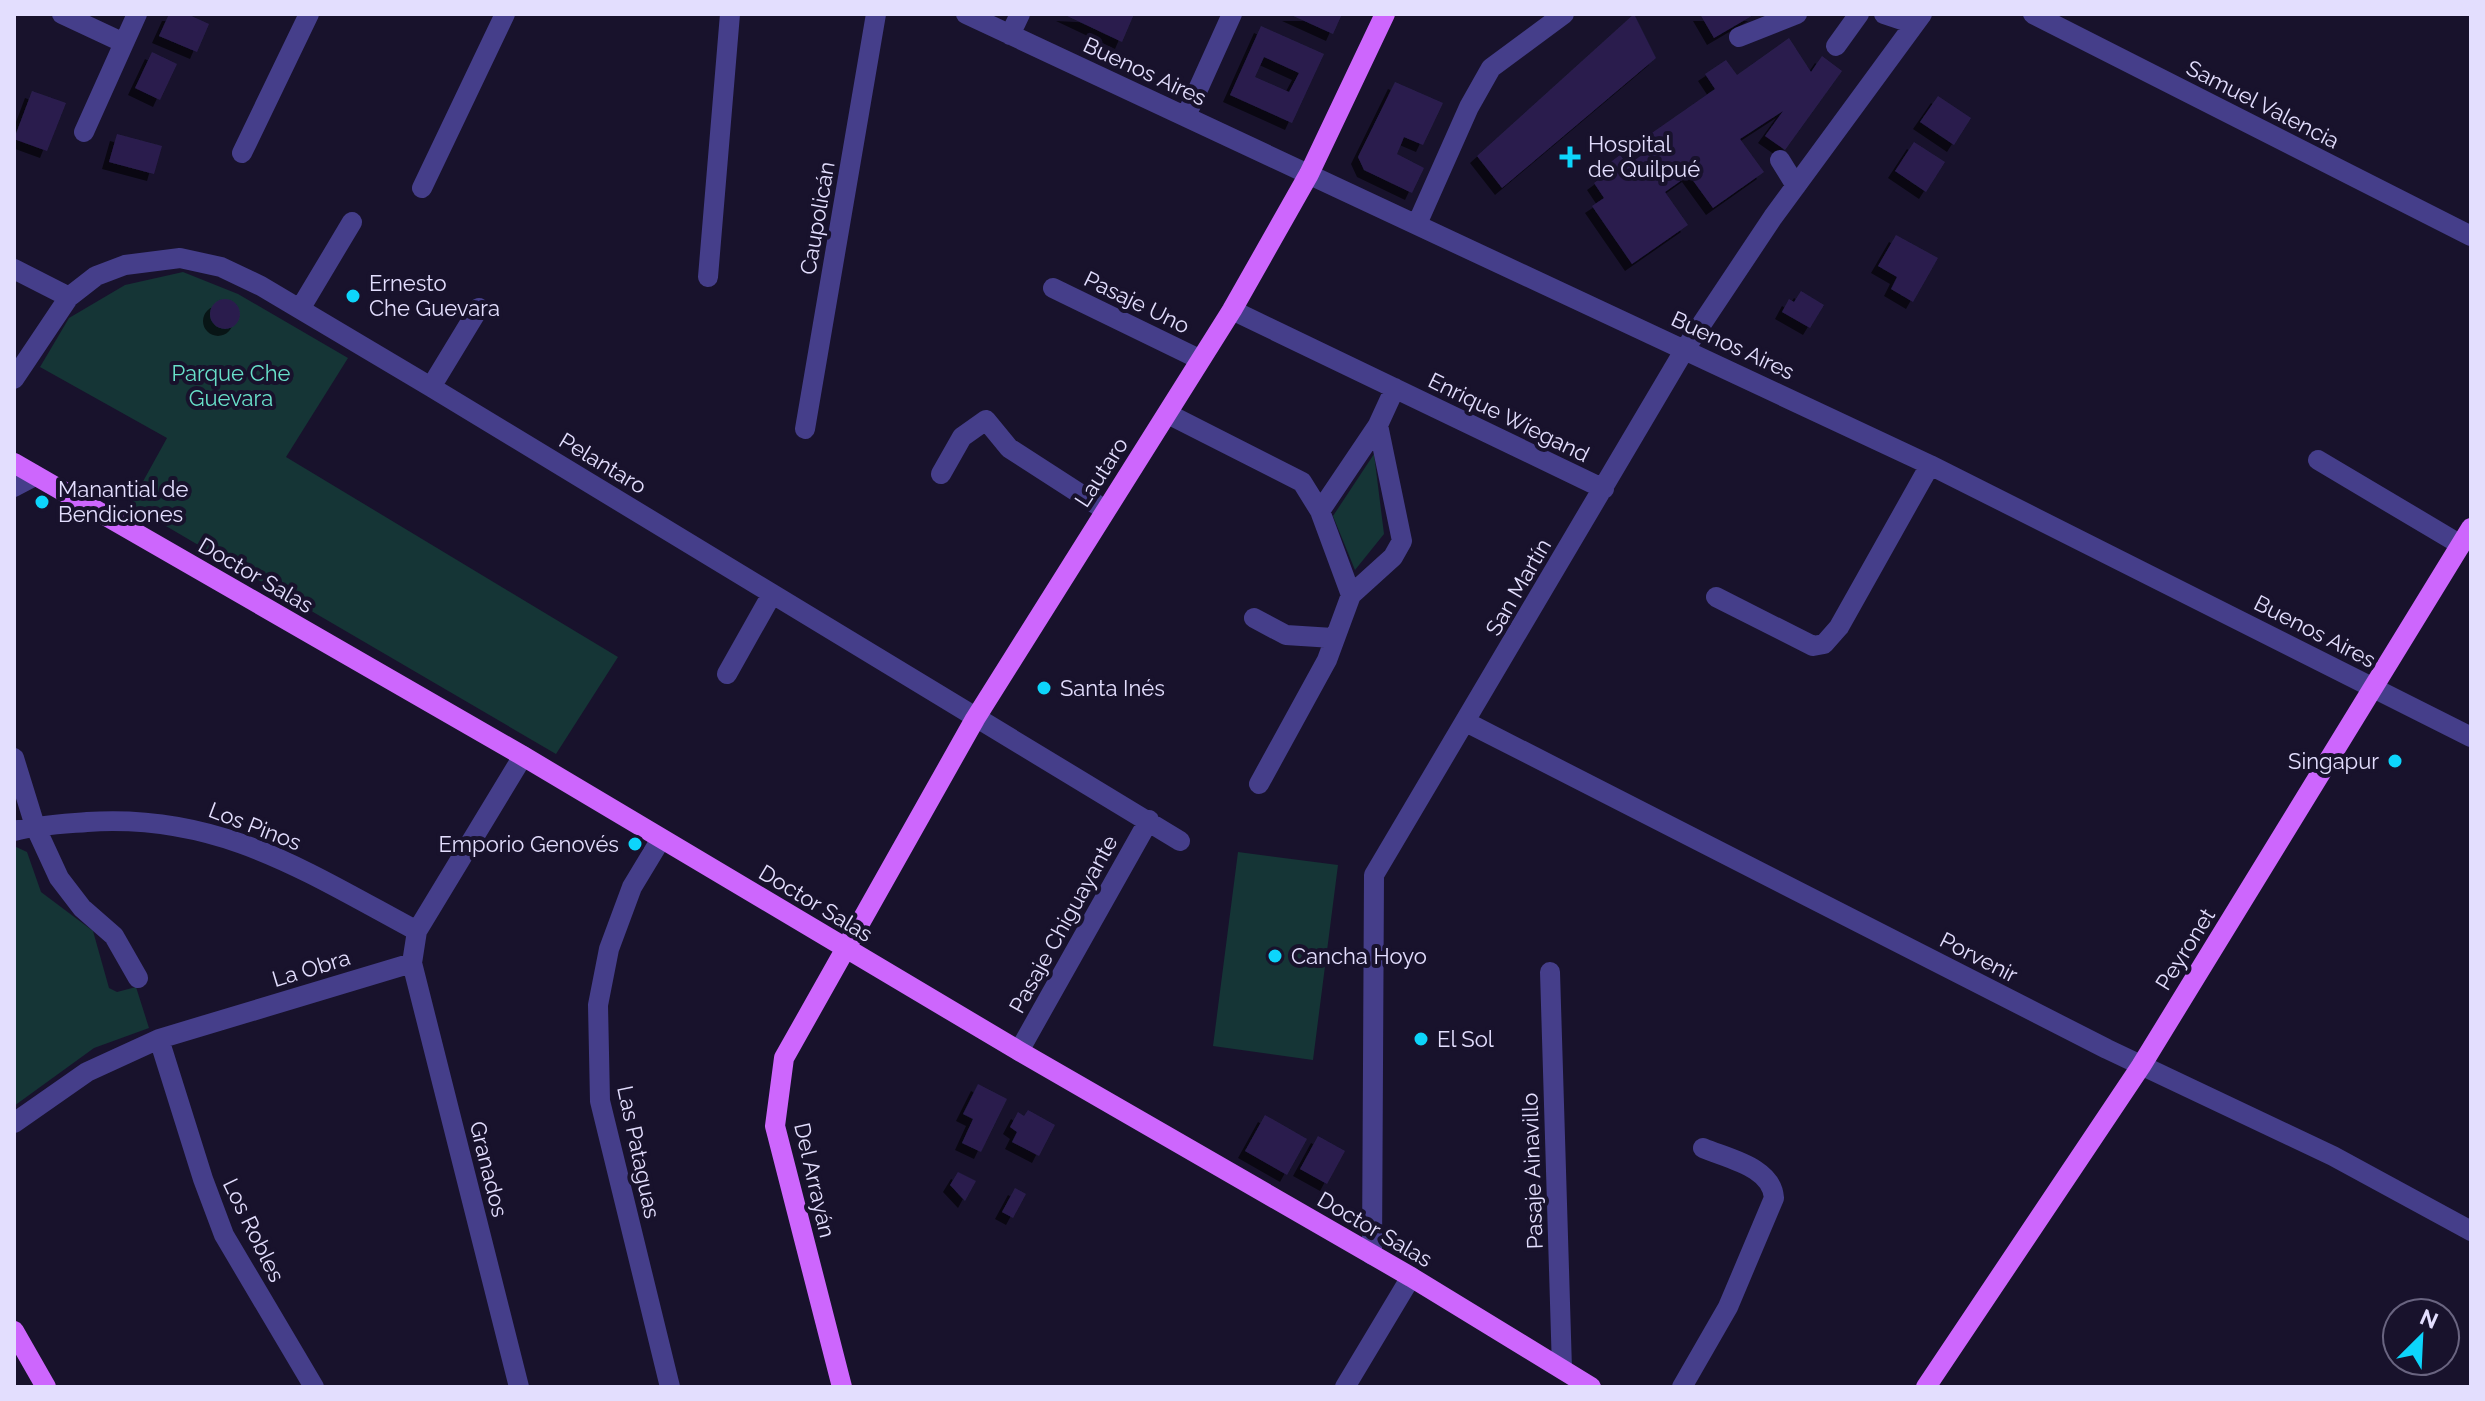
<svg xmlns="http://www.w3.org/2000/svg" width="2485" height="1401" font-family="Raleway,sans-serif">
  <defs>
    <filter id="shadow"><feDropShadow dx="-7" dy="7" stdDeviation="0" flood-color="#0009"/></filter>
  </defs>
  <rect width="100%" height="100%" fill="#18122c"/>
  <path fill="#153536" d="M183 272 238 294 348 358 286 457 618 657 556 754 130 505 167 438 40 367 69 318 125 285Z
    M1374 454 1384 534 1355 570 1333 516Z
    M14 846 27 852 41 892 93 931 109 988 117 992 136 987 149 1028 94 1048 14 1106Z
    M1238 852 1338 865 1313 1060 1213 1046Z"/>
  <path fill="#2a1e4d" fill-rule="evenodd" filter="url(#shadow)" d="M169 14H187L209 24 197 52 159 36Z
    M1063 14 1103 16 1134 14 1122 42Z
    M1289 14H1342L1333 34Z
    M1634 14 1656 58 1502 188 1477 156Z
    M1700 14H1755L1714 38Z
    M1261 26 1324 54 1292 123 1230 95ZM1264 57 1299 73 1289 92 1255 77Z
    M1789 38 1811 72 1822 56 1842 71 1785 150 1765 136 1783 111 1740 139 1764 172 1713 208 1689 175 1665 192 1688 225 1632 264 1592 206 1604 198 1594 183 1605 175 1600 170 1620 155 1628 165 1656 145 1649 135 1715 89 1705 74 1726 60 1737 75Z
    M152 52 177 64 160 100 135 88Z
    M1395 82 1443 103 1423 145 1404 137 1397 154 1424 168 1412 193 1364 170 1358 157Z
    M32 91 66 103 47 151 14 139Z
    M1938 96 1971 118 1954 145 1920 122Z
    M117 134 162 146 154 174 109 162Z
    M1914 142 1945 162 1926 192 1895 171Z
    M1896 235 1938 258 1913 302 1891 289 1897 277 1878 266Z
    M1801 291 1824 305 1810 328 1782 312 1789 299 1794 302Z
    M210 314a15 15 0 1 1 30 0a15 15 0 1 1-30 0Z
    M978 1084 1007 1099 981 1152 962 1143 973 1119 963 1114Z
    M1028 1110 1055 1125 1039 1156 1012 1142 1017 1132 1010 1127 1018 1112 1024 1116Z
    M1265 1115 1307 1139 1287 1175 1245 1151Z
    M1318 1136 1345 1151 1327 1184 1300 1169Z
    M958 1172 976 1181 965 1201 950 1185Z
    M1015 1188 1026 1194 1013 1218 1002 1212Z"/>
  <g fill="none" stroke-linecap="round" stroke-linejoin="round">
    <path stroke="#453e8a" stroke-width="20" d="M62 14 124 43
      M966 14 1930 465 2471 737
      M1884 14 1914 24
      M2033 14 2471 236
      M1010 35 1020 14
      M1739 37 1797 14
      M1836 46 1859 14
      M1186 116 1232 14
      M84 132 137 14
      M242 153 309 14
      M1780 160 1796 186
      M422 188 505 14
      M1417 224 1469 107 1491 68 1564 14
      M14 269 69 297
      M708 277 730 14
      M1053 288 1199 359
      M300 309 352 222
      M1232 310 1604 489
      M14 379 69 297 96 276 125 265 180 258 221 267 261 286 431 387 1180 841
      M431 387 479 308
      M1168 414 1302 482 1320 511 1351 595 1327 660 1259 784
      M805 429 876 14
      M2318 460 2461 545
      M941 474 962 437 986 420 1009 448 1105 510
      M14 487 35 476
      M1320 511 1378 425
      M1351 595 1393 557 1402 541 1378 425 1395 388
      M1716 597 1813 646 1824 644 1839 627 1930 465
      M1254 618 1286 635 1333 638
      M727 674 772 594
      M1466 722 2107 1049 2333 1156 2471 1231
      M14 758 35 826 59 878 82 908 114 936 138 978
      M14 831C38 825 62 824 87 822 219 813 305 871 417 931
      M661 839 632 887 609 949 598 1005 600 1101 670 1387
      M412 963 519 1387
      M1550 972 1562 1369
      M159 1039 203 1179 224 1235 314 1387
      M1019 1051 1149 820
      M14 1123 87 1072 159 1039 412 963 417 931 523 756
      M1372 1255 1374 875 1685 349 1773 217 1922 14
      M1345 1387 1411 1277
      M1682 1387 1728 1307 1774 1198C1772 1167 1729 1159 1703 1148"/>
    <path stroke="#cd66fd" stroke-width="20" d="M14 463 523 756 1019 1051 1411 1277 1591 1387
      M14 1331 46 1387
      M842 1387 775 1126 784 1058 975 719 1232 310 1309 174 1385 14
      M1926 1387 2141 1066 2471 528"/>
  </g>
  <g fill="#0dd5fb" stroke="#18122c" stroke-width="3">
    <path d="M1566 145h8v8h8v8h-8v8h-8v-8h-8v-8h8z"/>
    <circle cx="353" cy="296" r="8"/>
    <circle cx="42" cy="502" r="8"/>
    <circle cx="1044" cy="688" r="8"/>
    <circle cx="2395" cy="761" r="8"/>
    <circle cx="635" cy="844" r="8"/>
    <circle cx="1275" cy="956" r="8"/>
    <circle cx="1421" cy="1039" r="8"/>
  </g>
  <g text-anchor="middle" stroke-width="8" stroke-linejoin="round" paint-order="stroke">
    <g font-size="22" fill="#e3defe" stroke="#18122c">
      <text transform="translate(1145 71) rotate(25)" y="8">Buenos Aires</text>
      <text transform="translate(2263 104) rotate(27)" y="8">Samuel Valencia</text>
      <text transform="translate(817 218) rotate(-80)" y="8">Caupolicán</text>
      <text transform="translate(1137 302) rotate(26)" y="8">Pasaje Uno</text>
      <text transform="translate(1733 345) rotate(25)" y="8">Buenos Aires</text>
      <text transform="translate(1509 417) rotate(26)" y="8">Enrique Wiegand</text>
      <text transform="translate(603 463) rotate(31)" y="8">Pelantaro</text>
      <text transform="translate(1101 472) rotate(-57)" y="8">Lautaro</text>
      <text transform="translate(256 575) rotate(30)" y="8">Doctor Salas</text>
      <text transform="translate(1518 587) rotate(-60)" y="8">San Martín</text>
      <text transform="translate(2315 631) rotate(27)" y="8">Buenos Aires</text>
      <text transform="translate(255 826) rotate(21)" y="8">Los Pinos</text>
      <text transform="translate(816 903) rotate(31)" y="8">Doctor Salas</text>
      <text transform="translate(1063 924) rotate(-61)" y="8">Pasaje Chiguayante</text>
      <text transform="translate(2185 949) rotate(-58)" y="8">Peyronet</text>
      <text transform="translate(1979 957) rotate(27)" y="8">Porvenir</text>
      <text transform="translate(311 968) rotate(-17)" y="8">La Obra</text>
      <text transform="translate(639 1152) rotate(78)" y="8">Las Pataguas</text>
      <text transform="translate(489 1169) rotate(76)" y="8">Granados</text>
      <text transform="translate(1532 1171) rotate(-92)" y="8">Pasaje Ainavillo</text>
      <text transform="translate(815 1180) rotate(77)" y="8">Del Arrayán</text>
      <text transform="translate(1375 1229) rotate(30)" y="8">Doctor Salas</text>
      <text transform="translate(254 1230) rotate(64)" y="8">Los Robles</text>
    </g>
    <g font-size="22" fill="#e3defe" stroke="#18122c" text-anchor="start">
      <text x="1588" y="152">Hospital<tspan x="1588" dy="25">de Quilpué</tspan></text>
      <text x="369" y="291">Ernesto<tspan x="369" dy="25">Che Guevara</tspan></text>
      <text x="58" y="497">Manantial de<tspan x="58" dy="25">Bendiciones</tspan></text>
      <text x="1060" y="696">Santa Inés</text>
      <text x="2379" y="769" text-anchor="end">Singapur</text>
      <text x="619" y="852" text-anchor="end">Emporio Genovés</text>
      <text x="1291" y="964">Cancha Hoyo</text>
      <text x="1437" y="1047">El Sol</text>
    </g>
    <g font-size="22" fill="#68e0c9" stroke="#18122c">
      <text x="231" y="381">Parque Che<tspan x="231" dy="25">Guevara</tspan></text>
    </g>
  </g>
  <rect width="2485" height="1401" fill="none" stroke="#e3defe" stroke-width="32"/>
  <g transform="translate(2421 1337) rotate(24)"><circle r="38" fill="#18122c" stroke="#696480" stroke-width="2"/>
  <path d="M0-6L14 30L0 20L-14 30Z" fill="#0dd5fb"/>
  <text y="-12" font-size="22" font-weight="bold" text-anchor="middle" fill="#e3defe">N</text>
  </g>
</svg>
